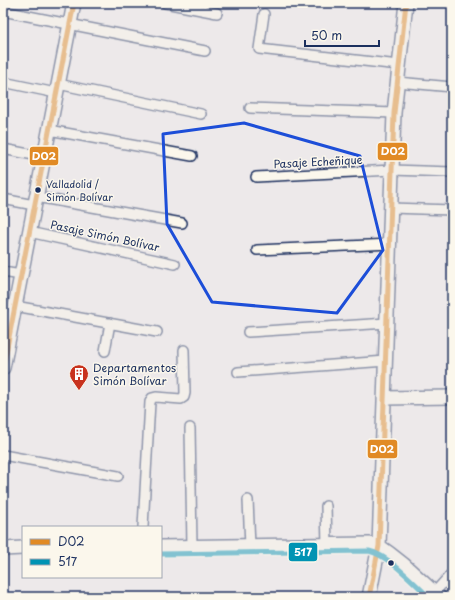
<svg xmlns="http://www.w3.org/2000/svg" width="455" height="600" font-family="'Playpen Sans',sans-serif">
  <rect width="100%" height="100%" fill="#ede9ea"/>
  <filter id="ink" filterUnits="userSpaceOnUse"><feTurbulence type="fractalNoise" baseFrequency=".025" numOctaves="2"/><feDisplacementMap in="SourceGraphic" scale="8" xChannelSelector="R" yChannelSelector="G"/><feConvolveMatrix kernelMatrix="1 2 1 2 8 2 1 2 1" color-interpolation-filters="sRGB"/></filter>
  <g filter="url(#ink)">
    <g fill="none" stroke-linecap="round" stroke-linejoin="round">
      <defs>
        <path id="street" d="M165 3 217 13
          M3 11 205 51
          M264 14 259 49 399 65
          M3 82 56 93
          M397 82 452 87
          M58 84 201 114
          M250 108 394 113
          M49 130 192 156
          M3 149 44 157
          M256 177 392 170 452 172
          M36 197 182 223
          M3 199 34 205
          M391 208 452 210
          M29 232 175 264
          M257 250 391 244
          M3 272 21 275
          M15 306 157 332
          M248 332 387 323
          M105 351 110 323
          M238 372 386 361
          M190 428 192 546
          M3 455 118 476
          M248 500 250 546
          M326 506 327 545
          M143 527 150 402 152 398 156 397 181 399 184 397 185 393 184 350
          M434 593 452 573"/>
        <path id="secondary" d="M3 368 74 3
          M384 398 452 397
          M161 547 370 544 379 546 389 553 403 564 439 597
          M3 549 23 548
          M369 597 379 546 394 113 406 3"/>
      </defs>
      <use href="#street" stroke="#1b2f5e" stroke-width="12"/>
      <use href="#secondary" stroke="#1b2f5e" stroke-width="16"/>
      <use href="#street" stroke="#fbf7ec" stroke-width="9"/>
      <use href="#secondary" stroke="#fbf7ec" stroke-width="13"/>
      <defs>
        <path id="bus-1" d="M3 368 74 3
          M369 597 379 546 394 113 406 3"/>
        <path id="bus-2" d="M161 554 369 551C388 555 414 583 429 597"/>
      </defs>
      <use href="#bus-1" stroke="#fbf7ec" stroke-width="8"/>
      <use href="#bus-2" stroke="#fbf7ec" stroke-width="8"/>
      <use href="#bus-1" stroke="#e18a24" stroke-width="5"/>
      <use href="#bus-2" stroke="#0093b3" stroke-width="5"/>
    </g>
  </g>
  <path d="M0 0H455V600H0ZM244 123 360 156 383 250 337 313 212 302 167 224 163 134Z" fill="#ede9ea" fill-opacity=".55" fill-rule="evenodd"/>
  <path fill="none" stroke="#1d4ed8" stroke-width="3" stroke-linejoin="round" d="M244 123 360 156 383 250 337 313 212 302 167 224 163 134Z"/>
  <defs>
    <symbol id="building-pin" viewBox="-11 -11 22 30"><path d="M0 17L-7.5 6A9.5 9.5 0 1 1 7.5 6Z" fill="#c8321e" stroke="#fbf7ec"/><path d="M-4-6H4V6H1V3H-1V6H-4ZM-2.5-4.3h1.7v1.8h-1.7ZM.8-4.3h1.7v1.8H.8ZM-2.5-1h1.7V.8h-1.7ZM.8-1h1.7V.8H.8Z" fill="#fff"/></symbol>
  </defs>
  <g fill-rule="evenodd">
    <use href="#building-pin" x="68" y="363" width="22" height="30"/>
  </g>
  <g fill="#1b2f5e" stroke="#fbf7ec" stroke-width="1.5">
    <circle cx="38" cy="190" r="3.5"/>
    <circle cx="391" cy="563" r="3.5"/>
  </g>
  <g text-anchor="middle" stroke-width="3" stroke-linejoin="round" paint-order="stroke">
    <g font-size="10" fill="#1b2f5e" stroke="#fbf7ec" text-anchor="start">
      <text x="46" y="188">Valladolid /<tspan x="46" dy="13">Simón Bolívar</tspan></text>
    </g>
    <g font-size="11" fill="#1b2f5e" stroke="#fbf7ec">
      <text transform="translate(318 162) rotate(-3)" y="4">Pasaje Echeñique</text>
      <text transform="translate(105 236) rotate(12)" y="4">Pasaje Simón Bolívar</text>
    </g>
    <g font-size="11" fill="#1b2f5e" stroke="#fbf7ec" text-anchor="start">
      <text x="93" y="372">Departamentos<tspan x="93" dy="13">Simón Bolívar</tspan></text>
    </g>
  </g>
  <g stroke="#fbf7ec" stroke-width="1.5">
    <rect x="377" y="142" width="31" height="19" rx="4" fill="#e18a24"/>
    <rect x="29" y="146" width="30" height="20" rx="4" fill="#e18a24"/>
    <rect x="367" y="439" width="31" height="20" rx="4" fill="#e18a24"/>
    <rect x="288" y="542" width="30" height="20" rx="4" fill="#0093b3"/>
  </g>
  <g font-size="11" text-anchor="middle" font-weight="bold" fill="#fff">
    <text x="393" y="155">D02</text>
    <text x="44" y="160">D02</text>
    <text x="382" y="453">D02</text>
    <text x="303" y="556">517</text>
  </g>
  <rect width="455" height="600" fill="none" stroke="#fbf7ec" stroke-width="16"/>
  <rect x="8" y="8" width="439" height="584" fill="none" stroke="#1b2f5e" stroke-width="1.5" filter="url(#ink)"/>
  <rect x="22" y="526" width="140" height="52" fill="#fbf7ec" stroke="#a1a7b3"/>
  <rect x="30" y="539" width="20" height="6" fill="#e18a24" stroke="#a1a7b3"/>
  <text x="58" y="546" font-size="12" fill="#1b2f5e">D02</text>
  <rect x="30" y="559" width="20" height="6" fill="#0093b3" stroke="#a1a7b3"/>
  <text x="58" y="566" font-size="12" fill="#1b2f5e">517</text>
  <path d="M305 40v6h74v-6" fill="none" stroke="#1b2f5e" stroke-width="2"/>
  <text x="311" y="40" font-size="12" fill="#1b2f5e" stroke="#fbf7ec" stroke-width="3" paint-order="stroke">50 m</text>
</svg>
